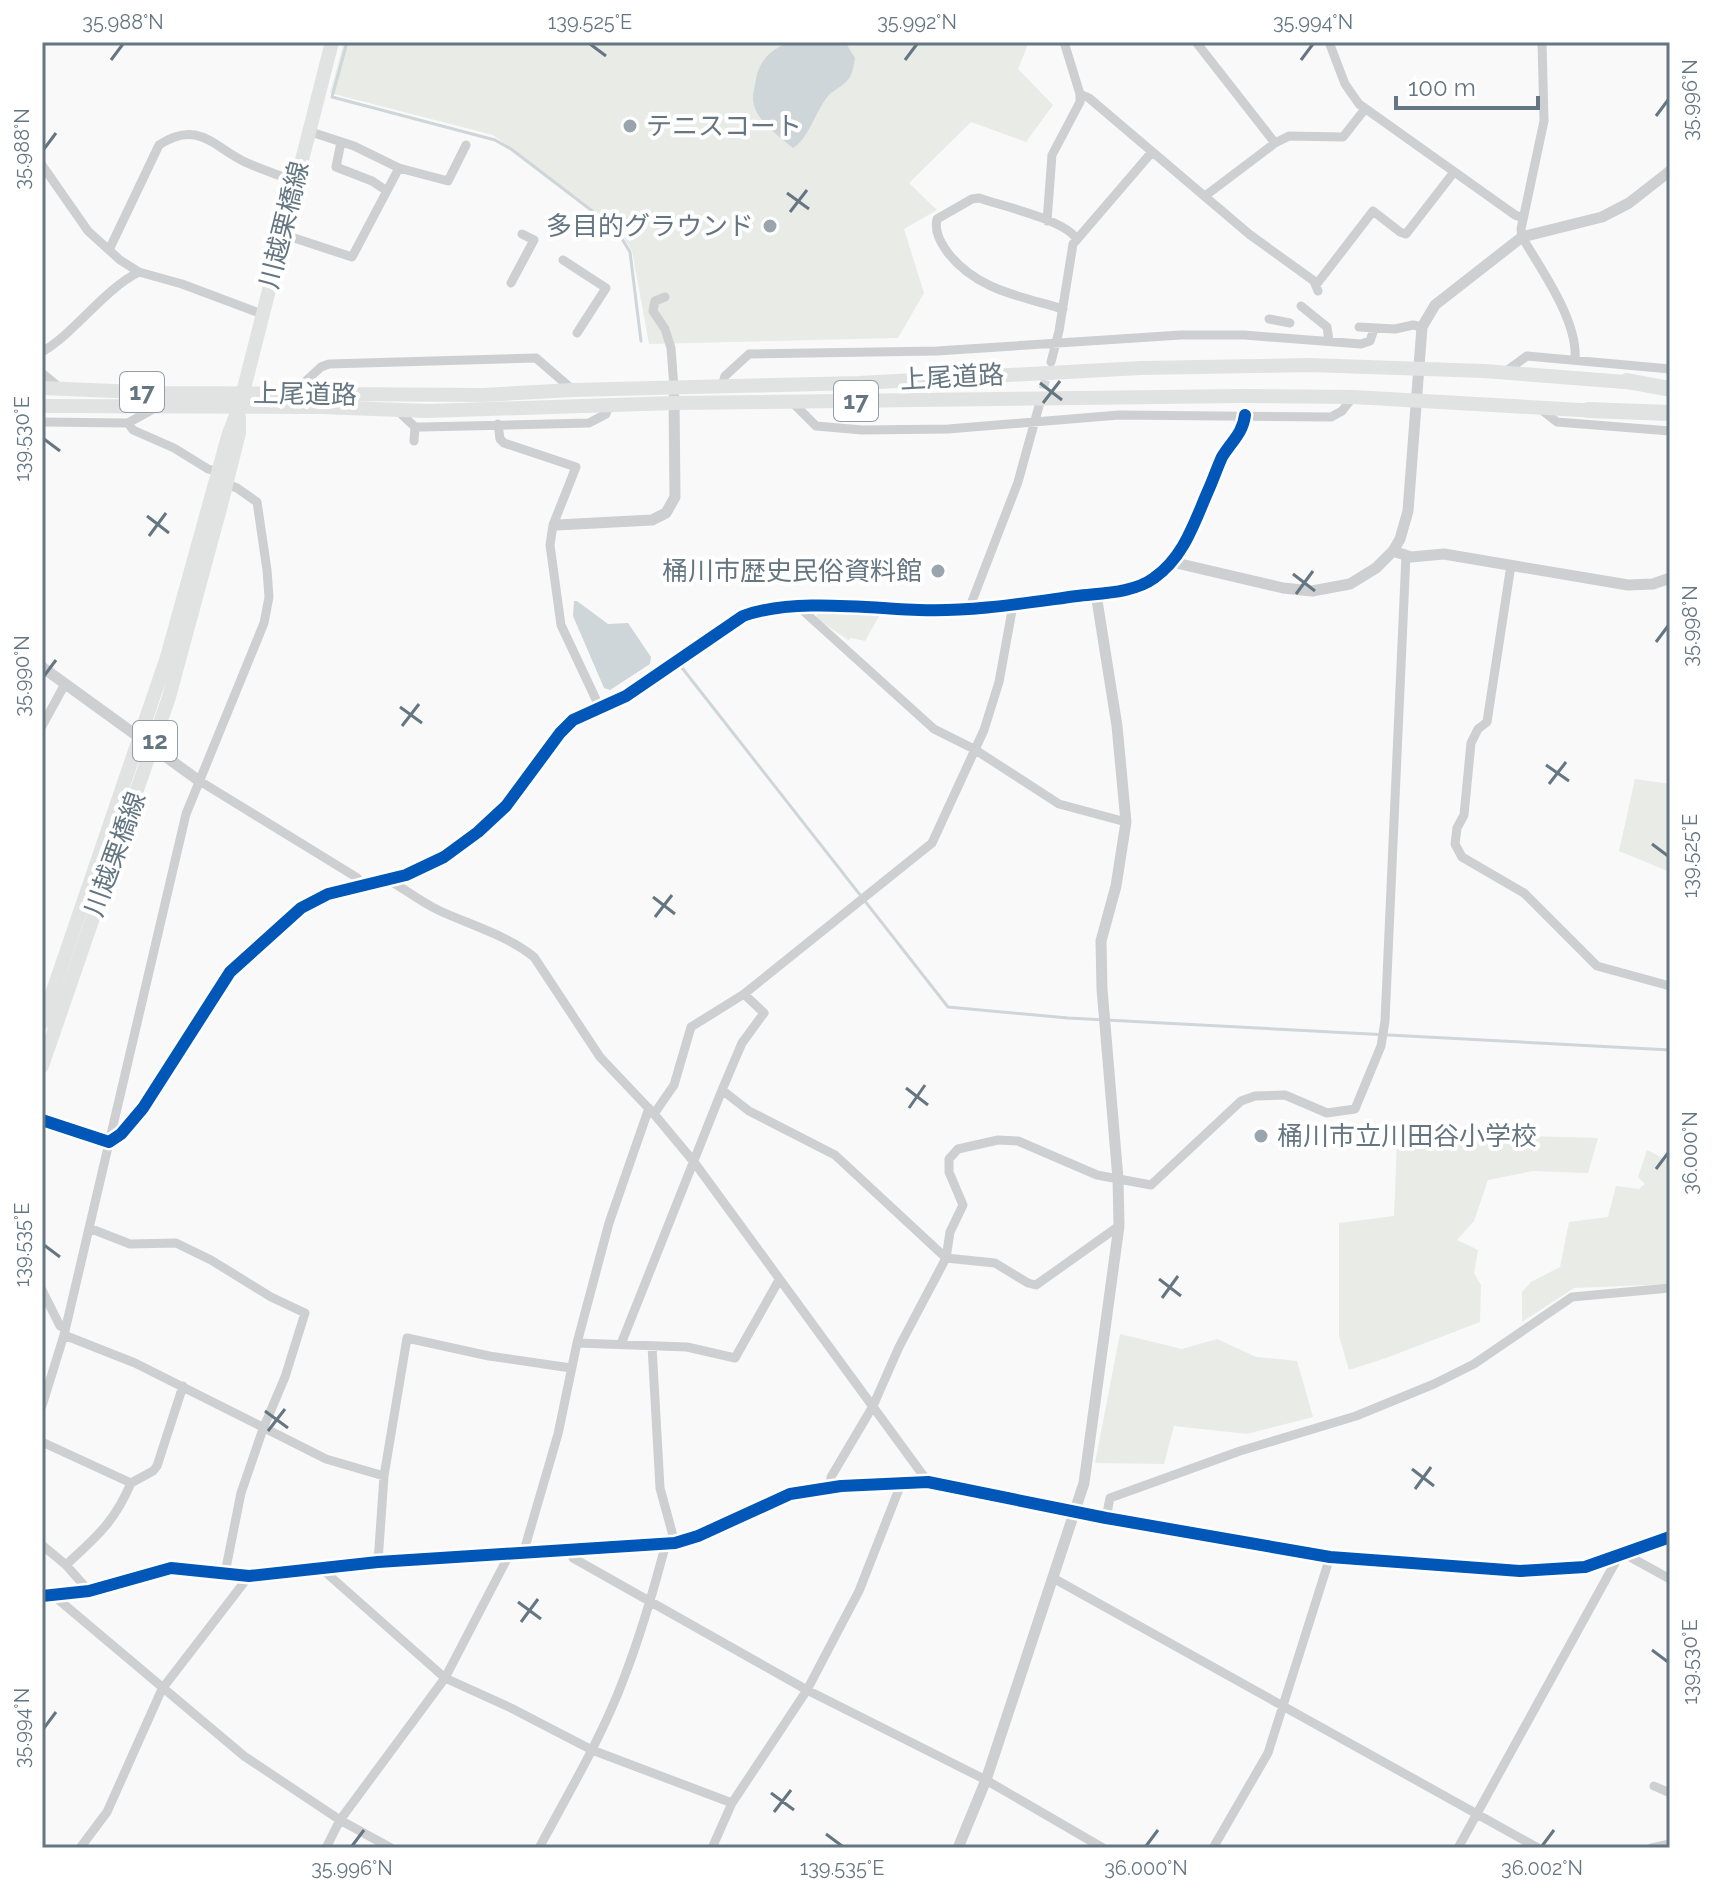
<svg xmlns="http://www.w3.org/2000/svg" width="1712" height="1890" font-family="Raleway,'Noto Sans JP',sans-serif">
  <rect width="100%" height="100%" fill="#f9f9f9"/>
  <path fill="#e8ebe6" d="M344 42H1029L1018 69 1053 105 1026 142 971 122 909 183 937 210 904 229 924 293 898 338 649 344 632 251 617 227 493 135 330 93Z
    M882 611 865 641 851 638 848 640 816 618 817 614Z
    M1635 779 1670 784V872L1619 851Z
    M1415 1123 1490 1135 1598 1138 1588 1173 1533 1171 1488 1180 1474 1221 1457 1240 1478 1250 1474 1273 1481 1285 1480 1322 1386 1358 1349 1370 1339 1336V1223L1394 1216 1397 1141Z
    M1647 1150 1670 1162V1284L1574 1288 1522 1322V1292L1531 1282 1560 1267 1569 1222 1608 1217 1616 1186 1639 1189 1645 1184 1638 1177Z
    M1120 1334 1182 1349 1217 1339 1256 1357 1297 1361 1313 1417 1247 1434 1174 1426 1164 1464 1095 1463Z"/>
  <path fill="#ced6d9" d="M789 42H842L847 45 855 58C854 64 853 71 850 77 845 85 837 88 830 94 816 108 810 138 793 148 779 136 753 119 753 98 753 92 755 85 756 79 760 59 771 50 789 42Z
    M574 601H577L608 624 628 623 651 657 650 664 610 690 604 688 573 616Z"/>
  <g fill="none" stroke-linecap="round" stroke-linejoin="round">
    <path stroke="#ced6d9" stroke-width="3" d="M347 42 332 97 495 140 511 149 616 229 630 252 641 341
      M679 664 948 1007 1068 1018 1670 1050"/>
    <path stroke="#d4d8dc" stroke-width="9" stroke-dasharray="9 4.5" stroke-linecap="butt" d="M1040 402 1048 370"/>
    <path stroke="#cecfd0" stroke-width="9" d="M1196 42 1275 143
      M1329 42 1345 84 1359 104 1515 215 1523 218
      M1542 42 1544 121 1521 229 1522 237C1541 269 1578 321 1575 359
      M1080 94 1089 98 1249 234 1314 281 1318 291
      M308 131 354 146 399 168 448 181 466 145
      M341 142 336 167 372 181 387 191
      M42 165 88 231 120 260 139 272 182 284 262 314
      M1205 196 1275 143 1289 136 1343 137 1365 109
      M1047 221 1052 155 1080 102V94L1064 42
      M282 234 352 257 399 168
      M109 250 159 145C197 120 212 145 243 161 259 169 278 174 295 182
      M563 260 606 288 577 333
      M511 283 534 240 522 234
      M1316 285 1373 211 1400 232 1406 234 1454 172
      M665 297 655 301 653 311 665 329 671 348 674 388
      M1301 306 1327 327 1329 341
      M1063 309C1020 296 977 290 948 253 941 243 934 232 937 219L972 199 979 198C1002 206 1062 219 1076 238
      M1269 319 1290 323
      M1359 327 1395 329 1413 325 1422 327
      M42 352C77 331 103 290 139 272
      M1051 362 1059 331 1073 244 1152 152
      M1505 372 1527 356 1670 369
      M42 373 60 388
      M722 387 725 376 749 354 937 351 1181 335H1244L1361 344 1370 341 1374 329
      M293 393 321 367 329 364 536 358 573 390
      M793 403 816 426 862 430 948 429 1119 415 1331 417 1342 411 1353 397
      M1539 408 1557 422 1670 431
      M397 410 415 427H422L589 423 606 414 609 406
      M42 422 128 423 155 408
      M128 423 133 430 174 448 208 469 219 472
      M498 424 500 439 504 443 576 467 553 525 550 545 561 625 600 708
      M414 441 415 427
      M1511 565 1487 722 1478 729 1471 743 1464 815 1457 828 1455 844 1462 857 1524 893 1597 966 1670 986
      M800 608 934 729 974 749 1059 804 1126 822
      M969 609 1018 482 1039 406
      M42 726 65 684
      M198 780 356 877 364 885
      M389 880C406 890 421 902 438 910 470 925 507 935 534 957L600 1057 654 1114 694 1162 928 1482
      M722 1090 749 1111 835 1155 946 1258 995 1263 1028 1283 1036 1285 1119 1226
      M654 1114 674 1085 691 1027 744 994 932 843 984 730 999 682 1013 605
      M89 1228 130 1244 176 1243 211 1260 271 1297 305 1313 285 1377 263 1429 241 1493 225 1573
      M42 1290 60 1326 65 1328
      M64 1335 135 1363 326 1459 384 1476
      M577 1343 687 1347 735 1358 779 1280
      M621 1344 722 1090 742 1043 764 1013 744 994
      M652 1346 660 1488 675 1543
      M42 1406 64 1335 186 814 264 623 269 597 267 570 257 502 237 488 227 484
      M42 1442 131 1483
      M830 1488 831 1477 873 1406 899 1347 946 1258 950 1232 963 1205 949 1172V1159L958 1149 998 1140 1018 1141 1097 1175 1151 1185 1241 1101 1255 1096 1285 1095 1327 1113 1355 1109 1381 1046 1385 1021 1406 555
      M1106 1518 1110 1498 1240 1451 1356 1416 1434 1384 1474 1364 1572 1297 1670 1288
      M42 1545 66 1565
      M570 1551 573 1558 807 1690 986 1780 1103 1848
      M523 1554 558 1434 577 1343 609 1223 649 1108
      M378 1562 384 1476 407 1338 489 1356 571 1368
      M323 1570 445 1678 511 1708 592 1750 732 1803
      M1053 1578 1538 1848
      M89 1591 66 1565C96 1537 114 1523 131 1483L153 1471 157 1466 183 1386
      M54 1596 244 1756 340 1820 391 1848
      M1654 1786 1670 1793
      M80 1848 107 1812 162 1689 249 1576
      M326 1848 340 1820 445 1678 509 1555
      M539 1848C569 1792 602 1737 624 1678 641 1634 654 1589 666 1543
      M712 1848 732 1803 807 1690 859 1591 901 1484
      M1213 1848 1268 1753 1330 1557
      M1458 1848 1621 1552 1670 1579
      M1651 1848 1670 1844"/>
    <path stroke="#cecfd0" stroke-width="11" d="M557 525 652 520 666 513 675 497 674 397
      M1393 551 1411 557 1444 554 1628 585 1653 584 1670 578
      M1172 562 1283 588 1312 591 1350 584 1376 568 1393 551 1400 539 1408 511 1422 327 1435 305 1522 237 1602 217 1629 203 1670 171
      M42 667 198 780
      M42 1120 109 1142 121 1134 143 1108 230 972 301 908 328 894 406 875 444 857 478 832 506 806 560 733 573 720 626 696 743 616C791 598 868 608 919 610 972 612 1025 603 1077 596 1101 593 1134 593 1154 578 1184 557 1194 523 1208 491 1213 480 1217 468 1222 457 1231 442 1243 433 1245 415
      M42 1596 89 1591 171 1568 249 1576 378 1562 675 1543 698 1536 790 1494 841 1486 928 1482 1106 1518 1330 1557 1520 1571 1585 1567 1670 1537
      M958 1848 986 1780 1084 1483 1119 1226 1118 1179 1102 989 1101 941 1116 886 1126 822 1117 726 1096 594"/>
    <path stroke="#e1e2e2" stroke-width="14" d="M42 1023 167 657 229 433 239 408 332 42
      M42 1066 169 697 221 505 239 433V417"/>
    <path stroke="#e1e2e2" stroke-width="14" d="M42 388 161 393 483 395 573 390 859 383 1141 368 1309 365 1484 371 1638 383
      M42 406 320 407 428 411 674 403 1242 396 1353 397 1598 411"/>
    <path stroke="#e1e2e2" stroke-width="16" d="M1627 381 1670 389
      M1588 410 1670 413"/>
    <defs>
      <path id="cycleway" d="M42 1120 109 1142 121 1134 143 1108 230 972 301 908 328 894 406 875 444 857 478 832 506 806 560 733 573 720 626 696 743 616C791 598 868 608 919 610 972 612 1025 603 1077 596 1101 593 1134 593 1154 578 1184 557 1194 523 1208 491 1213 480 1217 468 1222 457 1231 442 1243 433 1245 415
        M42 1596 89 1591 171 1568 249 1576 378 1562 675 1543 698 1536 790 1494 841 1486 928 1482 1106 1518 1330 1557 1520 1571 1585 1567 1670 1537"/>
    </defs>
    <use href="#cycleway" stroke="#fff" stroke-width="17"/>
    <use href="#cycleway" stroke="#0057b8" stroke-width="12"/>
  </g>
  <path fill="none" stroke="#657683" stroke-width="3" d="M590 44 606 56M111 60 123 44M905 60 917 44M1301 60 1313 44M1656 116 1668 100M44 149 56 133M787 193 809 209M790 212 807 190M1040 383 1062 400M1043 403 1060 381M44 439 60 451M147 516 169 533M149 536 166 513M1293 574 1315 591M1296 594 1313 571M1656 642 1668 626M44 676 56 660M400 707 422 723M402 726 419 704M1546 765 1569 781M1549 784 1566 762M1652 844 1668 856M653 897 675 914M655 917 672 895M906 1088 928 1105M909 1108 925 1085M1656 1169 1668 1153M44 1245 60 1257M1159 1279 1181 1296M1162 1298 1178 1276M265 1411 288 1428M268 1431 285 1409M1412 1469 1434 1486M1415 1489 1431 1467M518 1602 541 1619M521 1622 538 1599M1652 1650 1668 1662M44 1728 56 1712M771 1793 794 1810M774 1812 791 1790M826 1834 842 1846M352 1846 364 1830M1146 1846 1158 1830M1542 1846 1554 1830"/>
  <g fill="#99a4ac" stroke="#fff" stroke-width="3">
    <circle cx="630" cy="126" r="8"/>
    <circle cx="770" cy="226" r="8"/>
    <circle cx="938" cy="571" r="8"/>
    <circle cx="1261" cy="1136" r="8"/>
  </g>
  <g text-anchor="middle" stroke-width="8" stroke-linejoin="round" paint-order="stroke">
    <g fill="#fff" stroke="#939fa8" stroke-width="2">
      <rect x="120" y="372" width="44" height="40" rx="6"/>
      <rect x="834" y="381" width="44" height="40" rx="6"/>
      <rect x="133" y="721" width="44" height="40" rx="6"/>
    </g>
    <g font-size="24" font-weight="bold" fill="#657683">
      <text x="142" y="400">17</text>
      <text x="856" y="409">17</text>
      <text x="155" y="749">12</text>
    </g>
    <g font-size="26" fill="#657683" stroke="#fff" text-anchor="start">
      <text x="646" y="135">テニスコート</text>
      <text x="754" y="235" text-anchor="end">多目的グラウンド</text>
      <text x="922" y="580" text-anchor="end">桶川市歴史民俗資料館</text>
      <text x="1277" y="1145">桶川市立川田谷小学校</text>
    </g>
    <g font-size="26" fill="#657683" stroke="#fff">
      <text transform="translate(284 225) rotate(-76)" y="9">川越栗橋線</text>
      <text transform="translate(952 377) rotate(-3)" y="9">上尾道路</text>
      <text transform="translate(305 394) rotate(1)" y="9">上尾道路</text>
      <text transform="translate(115 854) rotate(-70)" y="9">川越栗橋線</text>
    </g>
  </g>
  <rect width="1712" height="1890" fill="none" stroke="#ffffff" stroke-width="88"/>
  <path d="M1396 96v12h142v-12" fill="none" stroke="#657683" stroke-width="4"/>
  <text x="1408" y="96" font-size="24" fill="#657683" stroke="#ffffff" stroke-width="6" paint-order="stroke">100 m</text>
  <rect x="44" y="44" width="1624" height="1802" fill="none" stroke="#657683" stroke-width="3"/>
  <g font-size="20" text-anchor="middle" fill="#657683">
    <text x="123" y="29">35.988°N</text>
    <text x="590" y="29">139.525°E</text>
    <text x="917" y="29">35.992°N</text>
    <text x="1313" y="29">35.994°N</text>
    <text transform="translate(1690 100) rotate(-90)" y="7">35.996°N</text>
    <text transform="translate(22 149) rotate(-90)" y="7">35.988°N</text>
    <text transform="translate(22 439) rotate(-90)" y="7">139.530°E</text>
    <text transform="translate(1690 626) rotate(-90)" y="7">35.998°N</text>
    <text transform="translate(22 676) rotate(-90)" y="7">35.990°N</text>
    <text transform="translate(1690 856) rotate(-90)" y="7">139.525°E</text>
    <text transform="translate(1690 1153) rotate(-90)" y="7">36.000°N</text>
    <text transform="translate(22 1245) rotate(-90)" y="7">139.535°E</text>
    <text transform="translate(1690 1662) rotate(-90)" y="7">139.530°E</text>
    <text transform="translate(22 1728) rotate(-90)" y="7">35.994°N</text>
    <text x="352" y="1875">35.996°N</text>
    <text x="842" y="1875">139.535°E</text>
    <text x="1146" y="1875">36.000°N</text>
    <text x="1542" y="1875">36.002°N</text>
  </g>
</svg>
